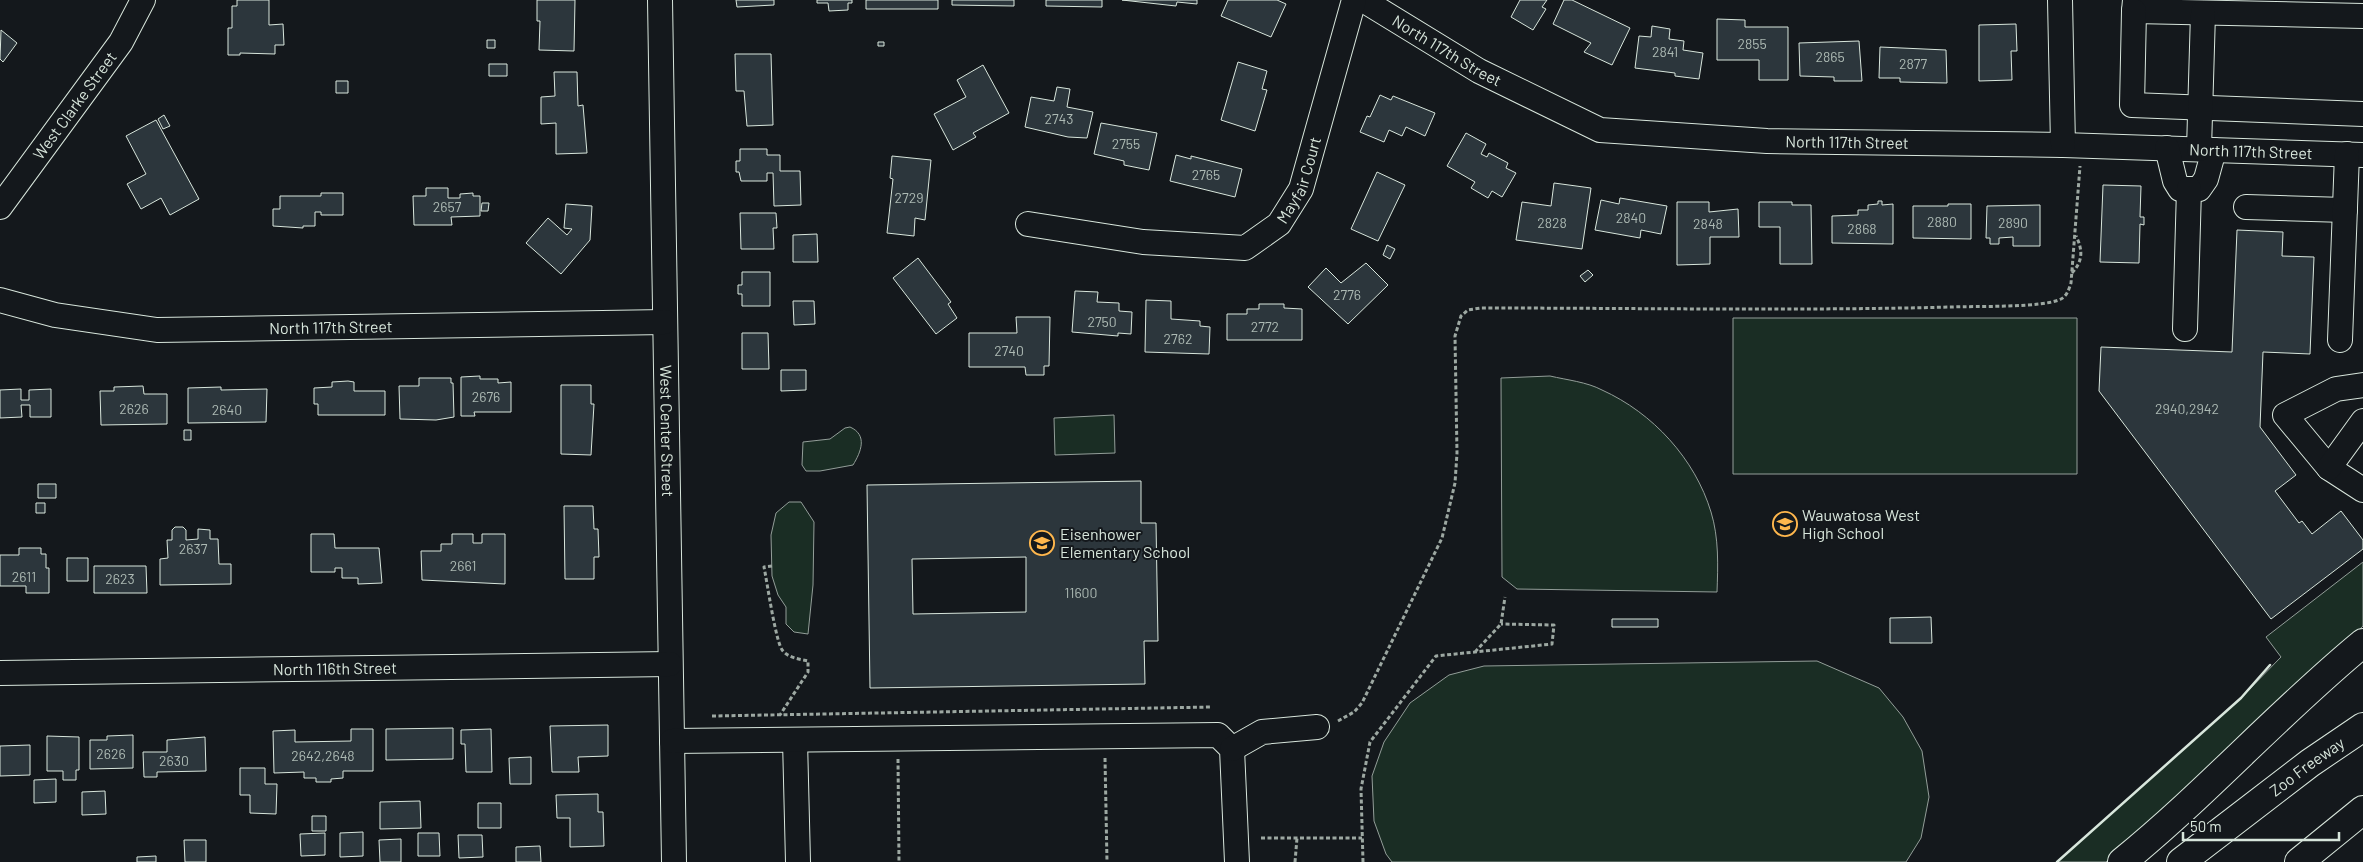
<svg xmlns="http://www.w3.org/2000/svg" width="2363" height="862" font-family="Barlow,sans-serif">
  <rect width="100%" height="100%" fill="#14181c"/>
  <path fill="#1a2d24" stroke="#939e99" d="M1733 318H2077V474H1733Z
    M1550 376C1567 380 1587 382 1602 390 1653 413 1695 459 1711 512 1719 538 1718 566 1717 592L1517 589 1502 577 1501 378Z
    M1114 415 1115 453 1055 455 1054 418Z
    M850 427C868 435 861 452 853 465L820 471H806L802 465 803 442 830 439 845 428Z
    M789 502H801L814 522 813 585 808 634 794 632 786 624V607L778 595 772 576 771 535 776 513Z
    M2363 562V626L2273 714 2106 862H2057L2241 698 2281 657 2266 637Z
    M1817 661 1879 688 1903 717 1922 751 1929 797 1921 838 1906 862H1392L1386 854 1374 821 1372 776 1384 742 1410 703 1449 675 1484 666Z"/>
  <path fill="#2c363c" stroke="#d8e6dc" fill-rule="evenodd" d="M237 0H269V25L283 24 284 45H275V54L240 53V55H228V28H232V6H237Z
    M537 0H575L574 51 539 50 540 21H537Z
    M736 0H774V5L737 7Z
    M817 0H852V3H848V10L829 11 828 3H817Z
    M866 0H938V9H866Z
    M952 0H1014V6L952 5Z
    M1046 0H1102V7L1046 6Z
    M1122 0H1197V4L1177 2 1176 6Z
    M1228 0H1277L1286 4 1271 37 1221 16Z
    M1520 0H1547L1542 7 1546 9 1533 30 1511 17Z
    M1564 0H1572L1630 28 1612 65 1584 52 1591 43 1553 24Z
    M1717 19 1745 20V27H1788V80H1759V60H1717Z
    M2016 24 2017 51H2011L2012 80 1979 81V25Z
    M1652 26 1670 29 1669 39 1684 41 1683 50 1703 53 1699 79 1675 76V73L1635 68 1639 36 1651 37Z
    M1 30 17 43 3 62 0 59Z
    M487 40H495V48H487Z
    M1859 41 1862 81H1834V77L1800 76 1799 43Z
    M878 42H884V46H878Z
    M1880 47 1946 50 1947 83 1900 82V78H1879Z
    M735 54H771L773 125 747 126 744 91H736Z
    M1238 62 1267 71 1262 89 1267 90 1255 131 1221 120Z
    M489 64H507V76H489Z
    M983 65 1009 113 973 133 976 137 953 150 934 114 966 97 957 80Z
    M554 72H577L578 106 583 105 587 153 556 154V123L541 124V97L555 96Z
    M336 81H348V93H336Z
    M1057 87 1070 89 1067 107 1093 112 1087 138 1068 137 1025 127 1031 97 1054 101Z
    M1380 95 1391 100 1393 96 1435 113 1425 136 1406 127 1402 136 1389 130 1384 142 1360 132 1367 116 1370 117Z
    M164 115 170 126 163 129 158 119Z
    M156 120 199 199 170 215 161 198 141 209 127 184 146 174 126 136Z
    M1101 123 1157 133 1149 170 1124 165V161L1094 154Z
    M1466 133 1486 144 1481 154 1487 157 1489 153 1508 163 1506 168 1516 173 1502 197 1492 191 1488 198 1471 188 1475 182 1447 166Z
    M740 149H767V155H780V171H800L801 205 774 206 773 173H767V181H741L739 172H736V161H740Z
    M1176 155 1191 159V156L1242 169 1235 197 1170 181Z
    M892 156 931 160 925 220 915 218 914 236 887 233 893 179 890 178Z
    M1377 172 1405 185 1378 241 1351 229Z
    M1554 183 1591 188 1582 249 1516 240 1522 202 1551 206Z
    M2103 185 2141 186 2140 217H2144V225L2140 224 2139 263 2100 262Z
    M426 188H448V198H460V194L473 193V196H480V216L451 217 452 225H414L413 196H426Z
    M321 193H343V215H321V212H315V226H303V228L273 226V209H280V196H321Z
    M1620 198 1667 206 1661 234 1641 230 1640 238 1595 230 1601 200 1619 204Z
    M1878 201H1882V205L1893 204V244L1832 243V216L1858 215V210H1868V205L1878 204Z
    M1677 202H1709V212L1738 209 1739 237H1710V264L1677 265Z
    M1759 202H1792V205H1811L1812 264H1780V227H1759Z
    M482 203H489L488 211H481Z
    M566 204 592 206 590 240 561 274 526 243 548 218 567 235 572 229 564 228Z
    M1948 204H1971V239L1913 238V206H1948Z
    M2040 205V246H2013V237L1999 238V244H1990V238H1986L1987 206Z
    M740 213H776L777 228H773L774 249H741Z
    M2237 230 2283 232 2282 256 2314 257 2310 354 2263 352 2260 427 2296 475 2275 491 2299 523 2302 521 2312 534 2341 511 2363 540V549L2271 619 2099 391 2101 347 2232 352Z
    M817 234 818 262H793V235Z
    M1387 245 1395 249 1390 259 1383 255Z
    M918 258 951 302 948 304 957 318 936 334 893 278Z
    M1366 263 1388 285 1348 324 1308 287 1326 268 1341 283Z
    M1588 270 1593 275 1585 282 1580 276Z
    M742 272H770V306H742V294H738V285H742Z
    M1075 291 1098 292 1097 302 1119 303V311L1132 312 1131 334 1118 333V336L1072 332Z
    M1146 300 1171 301V319L1200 321V326L1210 327 1209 354 1145 352Z
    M793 301H814L815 324 794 325Z
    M1259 304H1284V308L1302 309V340H1227V314H1247V309H1259Z
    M1016 317H1050L1049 366H1044V375H1026L1025 367H969V333H1017Z
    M742 333H768L769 369H742Z
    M781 370H806V390L781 391Z
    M480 376V379H498V383L511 382V412H474L475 416H461V377Z
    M419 378H451V383H453L454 417 436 420 400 419 399 386H419Z
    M348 381 354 382V391H385V415H318V404H314V388L332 387V382Z
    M561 385H591V404H594L591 455 561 454Z
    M143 386 144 394H167V424L101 425 100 391H114V387Z
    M221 387V390L267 389 266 422 188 423V388Z
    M21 389V400H29V390L51 389V417H30V405H21L22 417 0 418V390Z
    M184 430H191V440H184Z
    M1141 481V523H1156L1158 641H1144L1145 684 870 688 867 485ZM1026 557V612L913 614 912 559Z
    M38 484H56V498H38Z
    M36 503H45V513H36Z
    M564 506H593L594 529H598L599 557H594V579H565Z
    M175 527H183L186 530V540L198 539V529L210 530V539H218L219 564H231V584L160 585V559L168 558 167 540H172V530Z
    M311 534H334L335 548H379L382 583 358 584V578H342V568H335V572H311Z
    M452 534H473V543H482V534H505V584L422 580 421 551H441V544H452Z
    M19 548H41V554H46V568H49V593H26V586H0V555H19Z
    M67 558H88V581H67Z
    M94 566H146L147 593H94Z
    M1931 617 1932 643H1890V618Z
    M1612 619H1658V627H1612Z
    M608 725V756L578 757 579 772H552L550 726Z
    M453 728V759L386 760V729Z
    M351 729H373V771H343V778L331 779V782H316V778H304V772L274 773 273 731 295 730V742L351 741Z
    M491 729 492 772H466L465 744H461V730Z
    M133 735V768L90 769V740H107V736Z
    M47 736 79 737V770H76V780H63V771H47Z
    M205 737 206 771 157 772V777H144L143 752H167V740Z
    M30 745V775L0 776V746Z
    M531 757V784H510L509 758Z
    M240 768H265V784H277L276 814 250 813V795H240Z
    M56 779V802L34 803V780Z
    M105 791 106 814 82 815V792Z
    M598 794V812H603L604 846 570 847V818H557L556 795Z
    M420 801 421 828 380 829V802Z
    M478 803H501V828H478Z
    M312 816H326V831H312Z
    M363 832V856L340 857V833Z
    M325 833V855L301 856 300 834Z
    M418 833H439L440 856H418Z
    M458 835H482L483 857 459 858Z
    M401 839V862H380L379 840Z
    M184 840H206V862H185Z
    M540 846 541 862H516V847Z
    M156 856V862H137V857Z"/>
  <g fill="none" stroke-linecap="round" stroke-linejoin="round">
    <defs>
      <g id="minor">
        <path id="s1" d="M660 0 674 862"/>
        <path id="s2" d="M1363 0 1479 71 1600 130 1767 141 2063 145 2363 155"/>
        <path d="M2060 0 2063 145"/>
        <path d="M2135 0 2134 11 2363 16"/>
        <path d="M2134 11 2132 105 2363 114"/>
        <path d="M2167 148 2175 181 2180 189H2199L2206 179 2214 150"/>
        <path d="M2199 149 2203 13"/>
        <path id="s3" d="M0 207 121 42 143 0"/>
        <path d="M2246 207 2345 210"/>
        <path id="s4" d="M1028 224 1143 242 1245 248 1279 224 1301 189 1354 0"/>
        <path id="s5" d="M0 300 55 315 157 330 665 322"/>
        <path d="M2185 329 2189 189"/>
        <path d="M2340 340 2347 154"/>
        <path d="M2363 385 2336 389 2285 415 2329 468 2363 490"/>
        <path d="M2329 468 2363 421"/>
        <path id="s6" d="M0 673 670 664"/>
        <path d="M795 740 798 862"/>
        <path d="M672 741 1218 735 1232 749 1237 862"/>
        <path d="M1232 749 1262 732 1317 727"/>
      </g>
      <g id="highway">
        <path d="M2122 862C2207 793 2279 712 2363 643"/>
        <path id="s7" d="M2181 862 2310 763 2363 727"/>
        <path d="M2299 862 2363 810"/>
      </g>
    </defs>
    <use href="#minor" stroke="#d8e6dc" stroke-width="26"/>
    <use href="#highway" stroke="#d8e6dc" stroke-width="30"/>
    <path stroke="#9da8a2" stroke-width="3" stroke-dasharray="4 2.5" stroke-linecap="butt" d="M2072 273C2083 261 2083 250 2076 236
      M772 566 764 567C767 581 776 645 783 651 789 658 799 659 808 661V672L780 715
      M1475 652 1501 624 1505 597
      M712 716 1212 707
      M1338 721 1354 712 1362 703 1442 538 1455 483 1457 453 1455 336 1461 316 1468 310 1481 308C1638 308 1795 311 1952 307 1974 306 2044 308 2061 299 2067 296 2069 289 2071 283L2080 166
      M1105 758 1107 862
      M898 759 899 862
      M1261 838H1362
      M1295 862 1297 838
      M1363 862 1361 789 1370 742 1436 656 1552 644 1554 625 1501 624"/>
    <use href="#minor" stroke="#14181c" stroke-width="24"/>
    <use href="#highway" stroke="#14181c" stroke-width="28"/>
    <path stroke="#d8e6dc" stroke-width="2.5" d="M2057 862 2241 698 2270 665"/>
  </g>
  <defs>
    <symbol id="school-ring" viewBox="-11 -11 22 22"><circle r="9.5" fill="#14181c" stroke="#ffb74d" stroke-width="1.5"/><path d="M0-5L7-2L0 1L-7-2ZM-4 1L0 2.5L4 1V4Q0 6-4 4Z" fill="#ffb74d"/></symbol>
  </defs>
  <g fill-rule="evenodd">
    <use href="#school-ring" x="1771" y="510" width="28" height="28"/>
    <use href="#school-ring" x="1028" y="529" width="28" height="28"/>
  </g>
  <g text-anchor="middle" stroke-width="4" stroke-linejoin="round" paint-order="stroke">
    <g font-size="14" fill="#adbab4">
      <text x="1752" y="49">2855</text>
      <text x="1665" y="57">2841</text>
      <text x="1830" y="62">2865</text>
      <text x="1913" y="69">2877</text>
      <text x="1059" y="124">2743</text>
      <text x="1126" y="149">2755</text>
      <text x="1206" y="180">2765</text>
      <text x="909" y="203">2729</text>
      <text x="447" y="212">2657</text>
      <text x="1631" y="223">2840</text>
      <text x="1942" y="227">2880</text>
      <text x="1552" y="228">2828</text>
      <text x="2013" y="228">2890</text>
      <text x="1708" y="229">2848</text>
      <text x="1862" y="234">2868</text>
      <text x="1347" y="300">2776</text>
      <text x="1102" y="327">2750</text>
      <text x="1265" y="332">2772</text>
      <text x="1178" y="344">2762</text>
      <text x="1009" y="356">2740</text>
      <text x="486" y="402">2676</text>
      <text x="134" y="414">2626</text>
      <text x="2187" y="414">2940,2942</text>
      <text x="227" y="415">2640</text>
      <text x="193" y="554">2637</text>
      <text x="463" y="571">2661</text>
      <text x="24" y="582">2611</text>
      <text x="120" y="584">2623</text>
      <text x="1081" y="598">11600</text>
      <text x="111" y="759">2626</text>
      <text x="323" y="761">2642,2648</text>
      <text x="174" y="766">2630</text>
    </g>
    <g font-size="16" fill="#d8e6dc" stroke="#14181c">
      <text dy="6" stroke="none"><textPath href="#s2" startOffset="98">North 117th Street</textPath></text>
      <text dy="6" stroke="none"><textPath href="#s3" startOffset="126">West Clarke Street</textPath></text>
      <text dy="6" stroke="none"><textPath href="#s2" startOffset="518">North 117th Street</textPath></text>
      <text dy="6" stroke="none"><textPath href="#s2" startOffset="922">North 117th Street</textPath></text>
      <text dy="6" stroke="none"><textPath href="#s4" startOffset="309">Mayfair Court</textPath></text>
      <text dy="6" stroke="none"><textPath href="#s5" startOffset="334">North 117th Street</textPath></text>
      <text dy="6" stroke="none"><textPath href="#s1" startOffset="431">West Center Street</textPath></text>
      <text dy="6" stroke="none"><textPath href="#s6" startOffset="335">North 116th Street</textPath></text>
      <text dy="6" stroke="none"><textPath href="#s7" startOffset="158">Zoo Freeway</textPath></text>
    </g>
    <g font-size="16" fill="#d8e6dc" stroke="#14181c" text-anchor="start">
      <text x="1802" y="521">Wauwatosa West<tspan x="1802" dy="18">High School</tspan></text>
      <text x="1060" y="540">Eisenhower<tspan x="1060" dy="18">Elementary School</tspan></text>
    </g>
  </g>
  <path d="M2183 832v8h156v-8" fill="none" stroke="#d8e6dc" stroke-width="2.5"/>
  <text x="2190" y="832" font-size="15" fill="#d8e6dc" stroke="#14181c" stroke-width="4" paint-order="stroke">50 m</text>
</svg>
